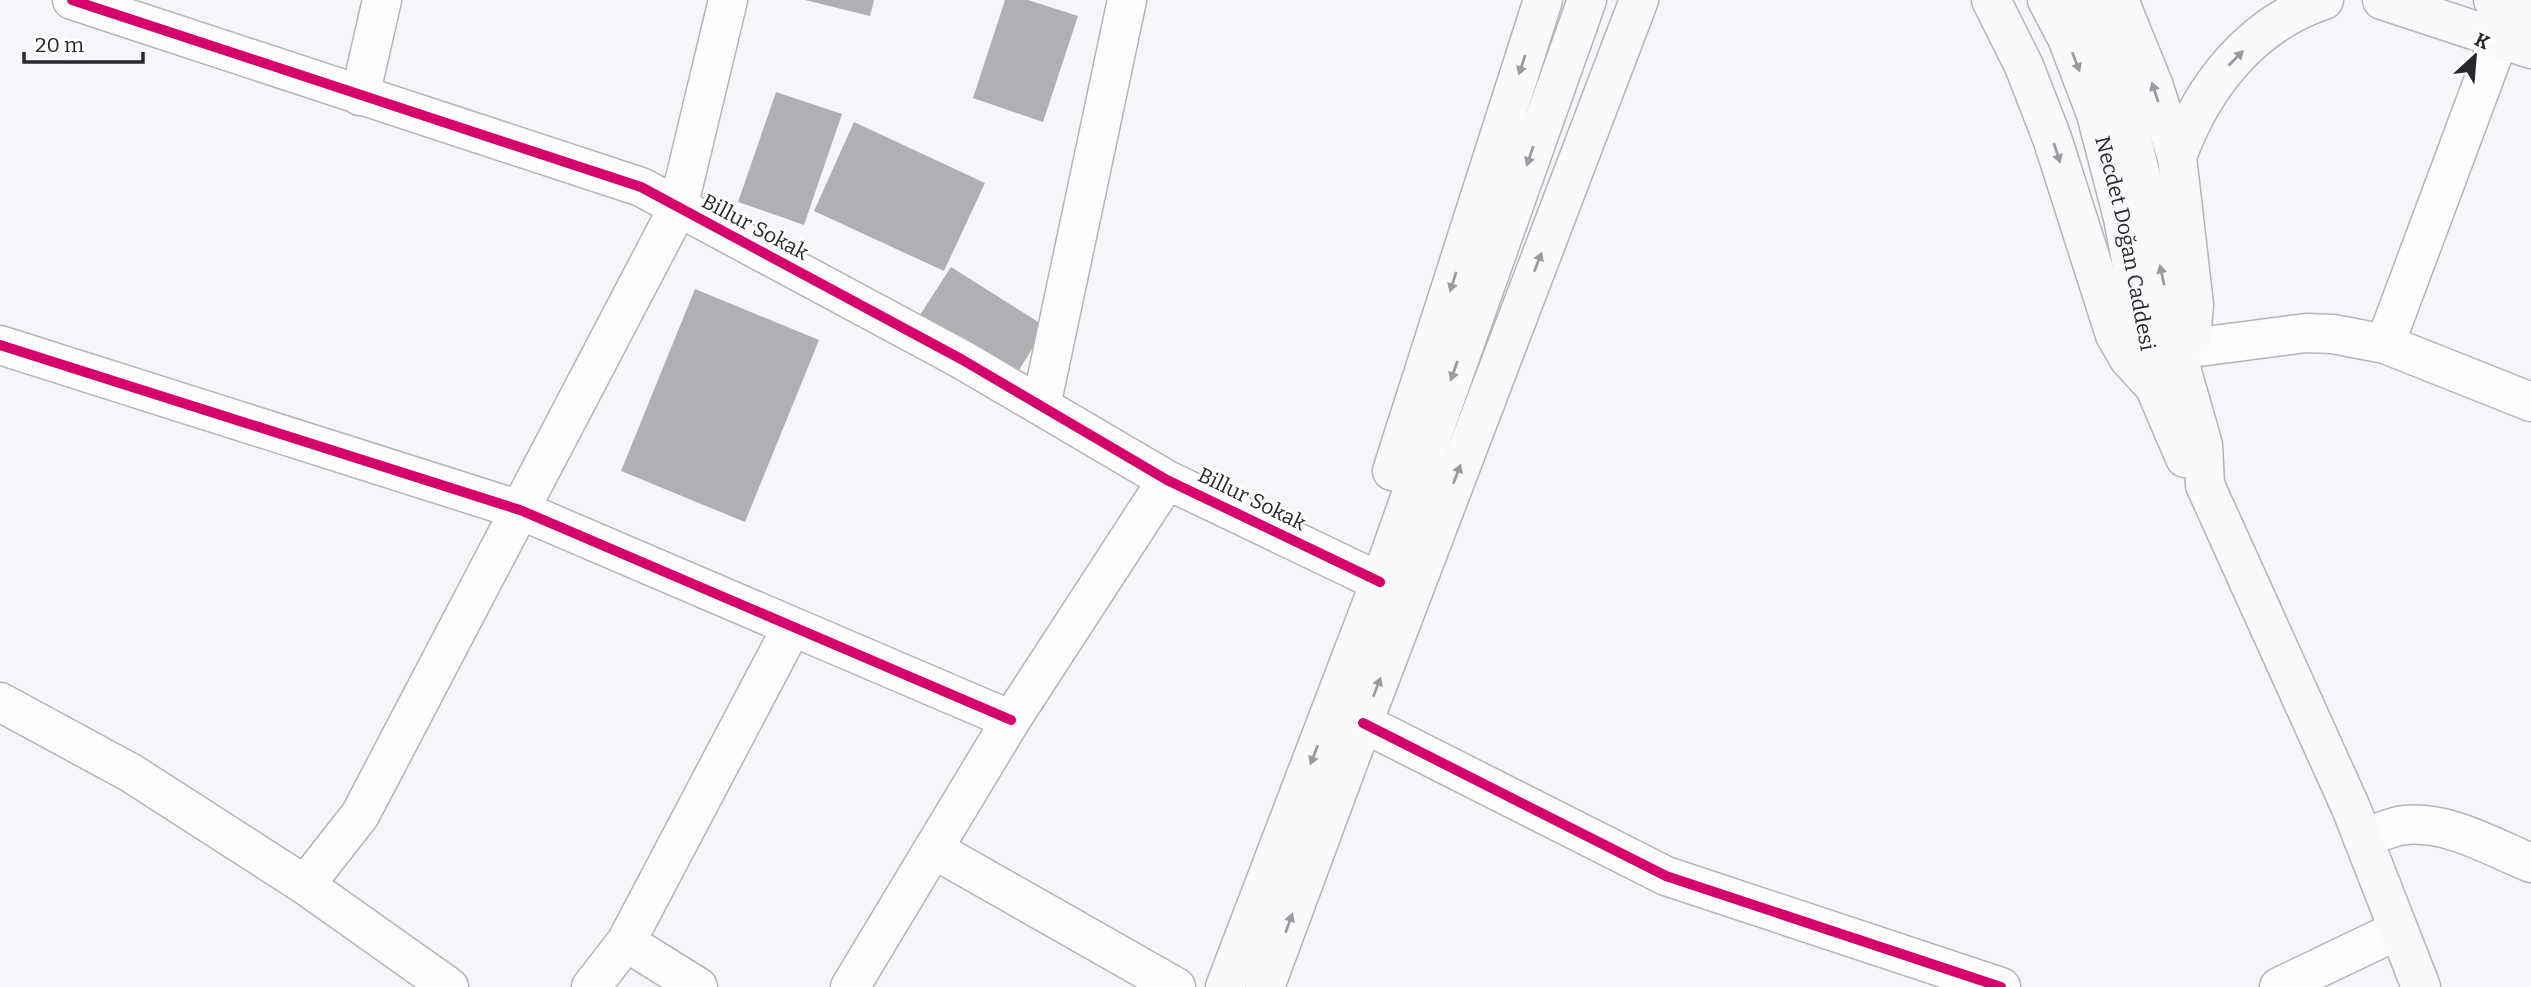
<svg xmlns="http://www.w3.org/2000/svg" width="2531" height="987" font-family="Bitter,serif">
  <rect width="100%" height="100%" fill="#f7f4fa"/>
  <path fill="#b1afb5" d="M805 0H874L870 16Z
    M1005 0H1028L1078 16 1043 122 973 98Z
    M776 92 842 114 804 225 738 202Z
    M854 122 985 183 944 271 814 211Z
    M951 267 1046 327 1012 381 916 321Z
    M695 289 819 340 745 522 621 471Z"/>
  <g fill="none" stroke-linecap="round" stroke-linejoin="round">
    <defs>
      <path id="street" d="M72 0 641 187 961 359 1167 480 1380 582
        M360 96 382 0
        M2385 344 2499 39
        M0 345 520 510 1011 720
        M2191 348 2306 333 2333 334 2385 344 2531 402
        M1041 406 1127 0
        M0 702 131 773 305 885 449 987
        M1363 723 1666 876 2001 987
        M2363 839C2376 834 2392 826 2405 825 2449 821 2492 847 2531 863
        M933 849 1176 987
        M305 885 360 815 678 208 728 0
        M626 942 698 987
        M591 987 626 942 792 627
        M850 987 1011 720 1167 480
        M2279 987 2398 930"/>
      <g id="secondary">
        <path d="M1991 0 2024 66 2052 138 2115 335 2129 359 2151 383"/>
        <path id="s1" d="M2047 0 2067 38 2096 114 2123 218 2155 388 2185 458"/>
        <path d="M2084 0 2106 52 2127 121 2145 192 2183 375 2203 445 2205 485 2351 808 2421 987"/>
        <path d="M2119 0 2153 84 2177 157 2194 305 2191 339"/>
        <path d="M2382 0 2531 49"/>
        <path d="M2493 0 2531 11"/>
        <path d="M2177 157C2202 87 2251 24 2324 0"/>
        <path d="M1392 471 1543 0"/>
        <path d="M1225 987 1380 582 1587 0"/>
        <path d="M1265 987 1363 723 1639 0"/>
      </g>
    </defs>
    <use href="#street" stroke="#b6b3ba" stroke-width="41"/>
    <use href="#secondary" stroke="#b6b3ba" stroke-width="41"/>
    <use href="#street" stroke="#fefdfe" stroke-width="38"/>
    <use href="#secondary" stroke="#faf9fc" stroke-width="38"/>
    <defs>
      <path id="cycleway" d="M72 0 641 187 961 359 1167 480 1380 582
        M0 345 520 510 1011 720
        M1363 723 1666 876 2001 987"/>
    </defs>
    <use href="#cycleway" stroke="#fff" stroke-width="15"/>
    <use href="#cycleway" stroke="#d6006c" stroke-width="10"/>
  </g>
  <defs><path id="oneway-solid" d="M-6-.8H1V-3.2L6.5 0L1 3.2V.8H-6Z" transform="scale(1.75)"/></defs>
  <g fill="#9c9a9f">
    <use href="#oneway-solid" transform="translate(2236 58) rotate(-45)"/>
    <use href="#oneway-solid" transform="translate(2076 62) rotate(69)"/>
    <use href="#oneway-solid" transform="translate(1522 65) rotate(108)"/>
    <use href="#oneway-solid" transform="translate(2155 92) rotate(-108)"/>
    <use href="#oneway-solid" transform="translate(2057 153) rotate(72)"/>
    <use href="#oneway-solid" transform="translate(1530 156) rotate(109)"/>
    <use href="#oneway-solid" transform="translate(1538 262) rotate(-69)"/>
    <use href="#oneway-solid" transform="translate(2162 275) rotate(-102)"/>
    <use href="#oneway-solid" transform="translate(1453 282) rotate(108)"/>
    <use href="#oneway-solid" transform="translate(1454 371) rotate(109)"/>
    <use href="#oneway-solid" transform="translate(1457 474) rotate(-69)"/>
    <use href="#oneway-solid" transform="translate(1377 687) rotate(-69)"/>
    <use href="#oneway-solid" transform="translate(1314 755) rotate(111)"/>
    <use href="#oneway-solid" transform="translate(1289 923) rotate(-70)"/>
  </g>
  <g text-anchor="middle" stroke-width="5" stroke-linejoin="round" paint-order="stroke">
    <g font-size="21" fill="#29262e" stroke="#fff">
      <text transform="translate(755 227) rotate(28)" y="7">Billur Sokak</text>
      <text dy="7" stroke="none"><textPath href="#s1" startOffset="257">Necdet Doğan Caddesi</textPath></text>
      <text transform="translate(1252 499) rotate(26)" y="7">Billur Sokak</text>
    </g>
  </g>
  <g transform="translate(2475 56) rotate(26)" stroke="#ffffff" stroke-width="5" paint-order="stroke">
  <path d="M0-5L12 26L0 18L-12 26Z" fill="#29262e"/>
  <text y="-10" font-size="19" font-weight="bold" text-anchor="middle" fill="#29262e">K</text>
  </g>
  <path d="M24 52v10h119v-10" fill="none" stroke="#29262e" stroke-width="3.5"/>
  <text x="35" y="52" font-size="21" fill="#29262e" stroke="#ffffff" stroke-width="5" paint-order="stroke">20 m</text>
</svg>
